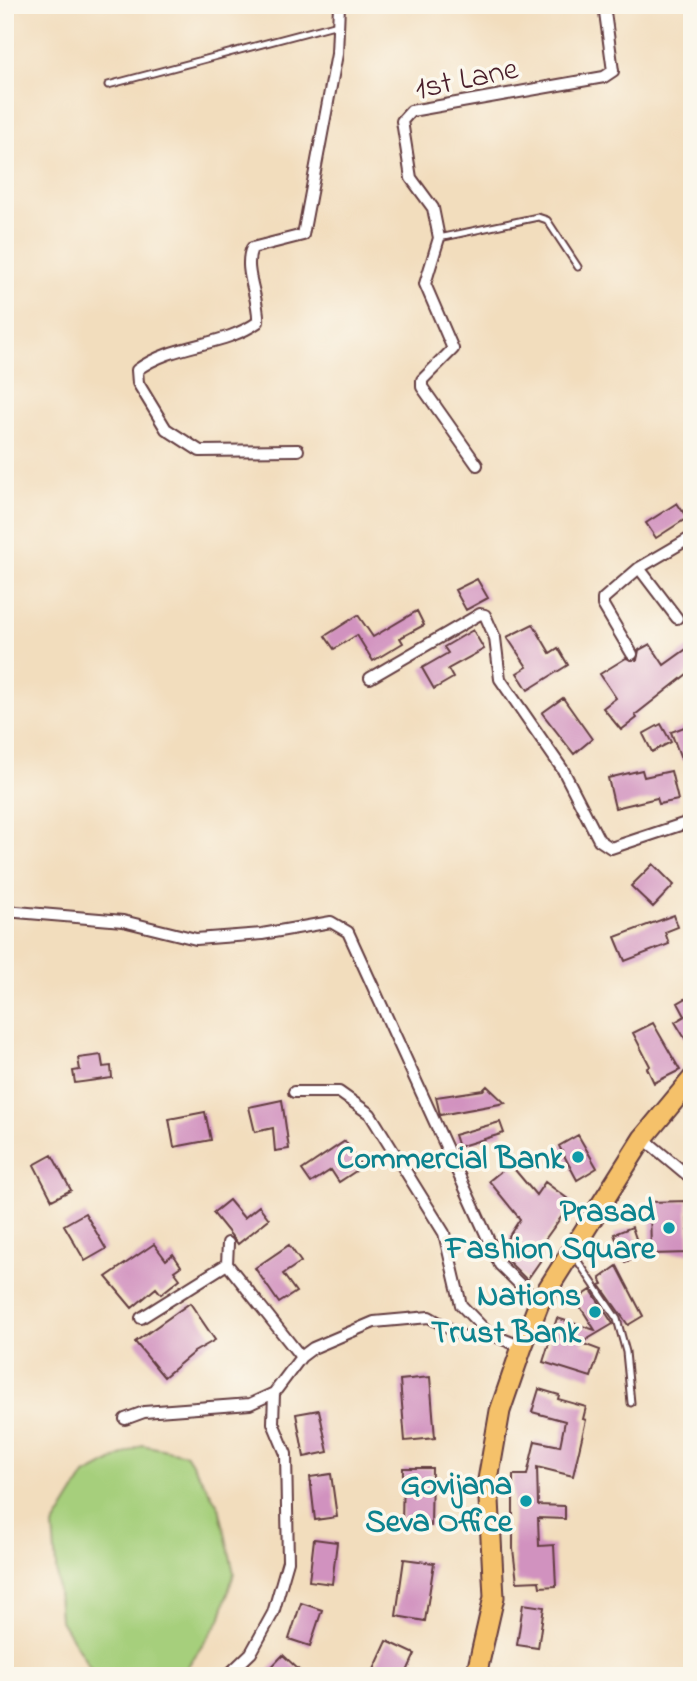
<svg xmlns="http://www.w3.org/2000/svg" width="697" height="1681" font-family="'Indie Flower',sans-serif">
  <rect width="100%" height="100%" fill="#fbf7ec"/>
  <filter id="ink" filterUnits="userSpaceOnUse"><feTurbulence type="fractalNoise" baseFrequency=".0143" numOctaves="2"/><feDisplacementMap in="SourceGraphic" scale="14" xChannelSelector="R" yChannelSelector="G"/><feConvolveMatrix kernelMatrix="1 2 1 2 8 2 1 2 1" color-interpolation-filters="sRGB"/></filter>
  <filter id="wash" filterUnits="userSpaceOnUse"><feTurbulence type="fractalNoise" baseFrequency=".00686" numOctaves="4" result="noise"/><feDisplacementMap in="SourceGraphic" scale="28" xChannelSelector="R" yChannelSelector="G"/><feGaussianBlur stdDeviation="1.57" result="paint"/><feColorMatrix in="noise" values="0 0 0 0 0 0 0 0 0 0 0 0 0 0 0 0 0 1.4 0 .05"/><feComposite in="paint" operator="in"/></filter>
  <g filter="url(#wash)">
    <rect width="100%" height="100%" fill="#f2ddbd"/>
    <path fill="#a6cf7b" stroke="#787753" stroke-width="2" d="M142 1445 186 1454 219 1507 234 1573 220 1620 183 1673 177 1676H95L60 1619 53 1527 85 1475Z"/>
    <g id="blocks">
      <path fill="#d192bf" d="M677 503 687 518 656 538 646 523Z
        M477 579 488 598 466 610 455 590Z
        M417 611 424 625 400 638 403 643 373 661 357 635 334 649 325 636 358 615 373 637Z
        M533 624 550 653 558 648 568 665 528 690 517 673 527 667 507 637Z
        M473 630 484 649 448 669 453 678 434 689 422 668 448 653 444 647Z
        M650 644 664 665 692 645V670L635 715 637 718 621 730 603 708 616 698 600 674 626 658 637 660 639 650Z
        M563 698 592 739 574 754 542 713Z
        M661 724 671 742 652 752 643 734Z
        M692 724V757L682 761 671 732Z
        M642 770 644 777 671 771 678 800 659 804 657 798 615 808 608 778Z
        M653 864 674 885 653 907 631 886Z
        M674 915 678 927 665 932 669 944 625 961 615 937Z
        M692 995V1050L675 1022 685 1016 678 1003Z
        M653 1023 680 1070 654 1083 647 1068 650 1066 633 1033Z
        M101 1055 103 1067 111 1066 112 1078 75 1083 73 1071 80 1070 78 1058Z
        M487 1086 505 1103 440 1115 436 1097 483 1090Z
        M282 1100 289 1149 275 1151 273 1128 255 1132 249 1107Z
        M205 1112 211 1140 174 1147 169 1119Z
        M500 1122 504 1133 458 1147 454 1135Z
        M578 1135 597 1168 577 1180 559 1146Z
        M345 1141 362 1167 339 1182 331 1170 311 1183 302 1170Z
        M52 1155 71 1190 52 1200 34 1165Z
        M510 1164 536 1195 545 1182 572 1202 536 1252 543 1257 527 1280 507 1260 501 1248 520 1219 489 1181Z
        M229 1200 244 1218 259 1206 269 1219 238 1244 213 1213Z
        M687 1201 689 1253 651 1254 650 1202Z
        M85 1213 106 1249 85 1261 64 1225Z
        M632 1227 642 1256 625 1262 614 1234Z
        M154 1244 166 1260 173 1254 181 1266 174 1271 180 1279 161 1294 156 1288 132 1308 106 1277Z
        M289 1245 301 1262 283 1274 296 1292 279 1303 255 1268Z
        M617 1266 643 1316 628 1325 600 1285 603 1284 600 1278Z
        M591 1290 613 1324 581 1343 600 1350 591 1377 543 1362 557 1318 595 1330 576 1300Z
        M190 1303 215 1340 194 1352 164 1377 135 1342Z
        M430 1377 435 1438 405 1441 400 1380Z
        M539 1389 559 1395 558 1399 586 1407 583 1419 586 1420 573 1476 537 1467 538 1505 565 1506V1519L538 1518 539 1546 554 1545 556 1586 540 1587 539 1581 517 1582 513 1549V1475H527L535 1441 560 1446 565 1421 532 1412Z
        M319 1410 328 1452 304 1457 296 1414Z
        M403 1468H432L431 1526H402Z
        M331 1474 337 1517 315 1520 310 1477Z
        M314 1539 337 1542 332 1584 309 1581Z
        M404 1559 434 1563 425 1621 396 1616Z
        M301 1603 322 1610 310 1646 289 1639Z
        M523 1604 544 1607 538 1648 517 1645Z
        M387 1641 415 1654 405 1676H371Z
        M283 1655 299 1670 293 1676H263Z"/>
    </g>
  </g>
  <g filter="url(#ink)">
    <use href="#blocks" fill-opacity="0" stroke="#633c41" stroke-width="2"/>
    <g fill="none" stroke-linecap="round" stroke-linejoin="round">
      <defs>
        <path id="lane" d="M108 85 338 24
          M439 238 538 217 547 220 578 267
          M573 1254 617 1319 626 1352 631 1403"/>
        <path id="street" d="M298 450 200 451 166 429 138 383 137 370C173 343 223 347 258 322 260 299 242 269 252 248L303 235 337 54 339 5
          M477 465 422 387V380L453 349 425 284 439 238 433 208 411 178 402 121 411 111 604 77 613 71 604 5
          M639 568 677 618
          M632 654 603 605V599L639 568 692 537
          M370 678 480 614 485 615 495 638 500 679 563 770 599 840 611 848 692 821
          M5 911 123 921 196 939 262 934 331 922 348 932 500 1265 539 1303
          M294 1092H339L370 1114 444 1233 461 1305 488 1333
          M643 1138 692 1179
          M228 1243 227 1264 301 1357
          M141 1318 227 1264
          M125 1419 144 1412 250 1404 274 1393 301 1357 313 1348 374 1322 429 1317 464 1337 488 1333 522 1347
          M227 1676 251 1653 273 1613 288 1561 286 1454 273 1423 274 1393"/>
        <path id="highway" d="M476 1676 494 1597 488 1480 500 1411 522 1347 539 1303 643 1138 692 1079"/>
      </defs>
      <use href="#lane" stroke="#633c41" stroke-width="9"/>
      <use href="#street" stroke="#633c41" stroke-width="14"/>
      <use href="#highway" stroke="#633c41" stroke-width="23"/>
      <use href="#lane" stroke="#fff" stroke-width="5"/>
      <use href="#street" stroke="#fff" stroke-width="10"/>
      <use href="#highway" stroke="#f5c16b" stroke-width="19"/>
    </g>
  </g>
  <g fill="#0f9aa8" stroke="#fbf7ec" stroke-width="2.5">
    <circle cx="578" cy="1157" r="7"/>
    <circle cx="669" cy="1228" r="7"/>
    <circle cx="595" cy="1312" r="7"/>
    <circle cx="526" cy="1501" r="7"/>
  </g>
  <g text-anchor="middle" stroke-width="7" stroke-linejoin="round" paint-order="stroke">
    <g font-size="32" fill="#4a1f2b" stroke="#fbf7ec">
      <text transform="translate(466 77) rotate(-12)" y="11">1st Lane</text>
    </g>
    <g font-size="32" font-weight="bold" fill="#0d838f" stroke="#fbf7ec" text-anchor="end">
      <text x="564" y="1168">Commercial Bank</text>
      <text x="655" y="1221">Prasad<tspan x="655" dy="37">Fashion Square</tspan></text>
      <text x="581" y="1305">Nations<tspan x="581" dy="37">Trust Bank</tspan></text>
      <text x="512" y="1494">Govijana<tspan x="512" dy="37">Seva Office</tspan></text>
    </g>
  </g>
  <rect width="697" height="1681" fill="none" stroke="#fbf7ec" stroke-width="28"/>
</svg>
